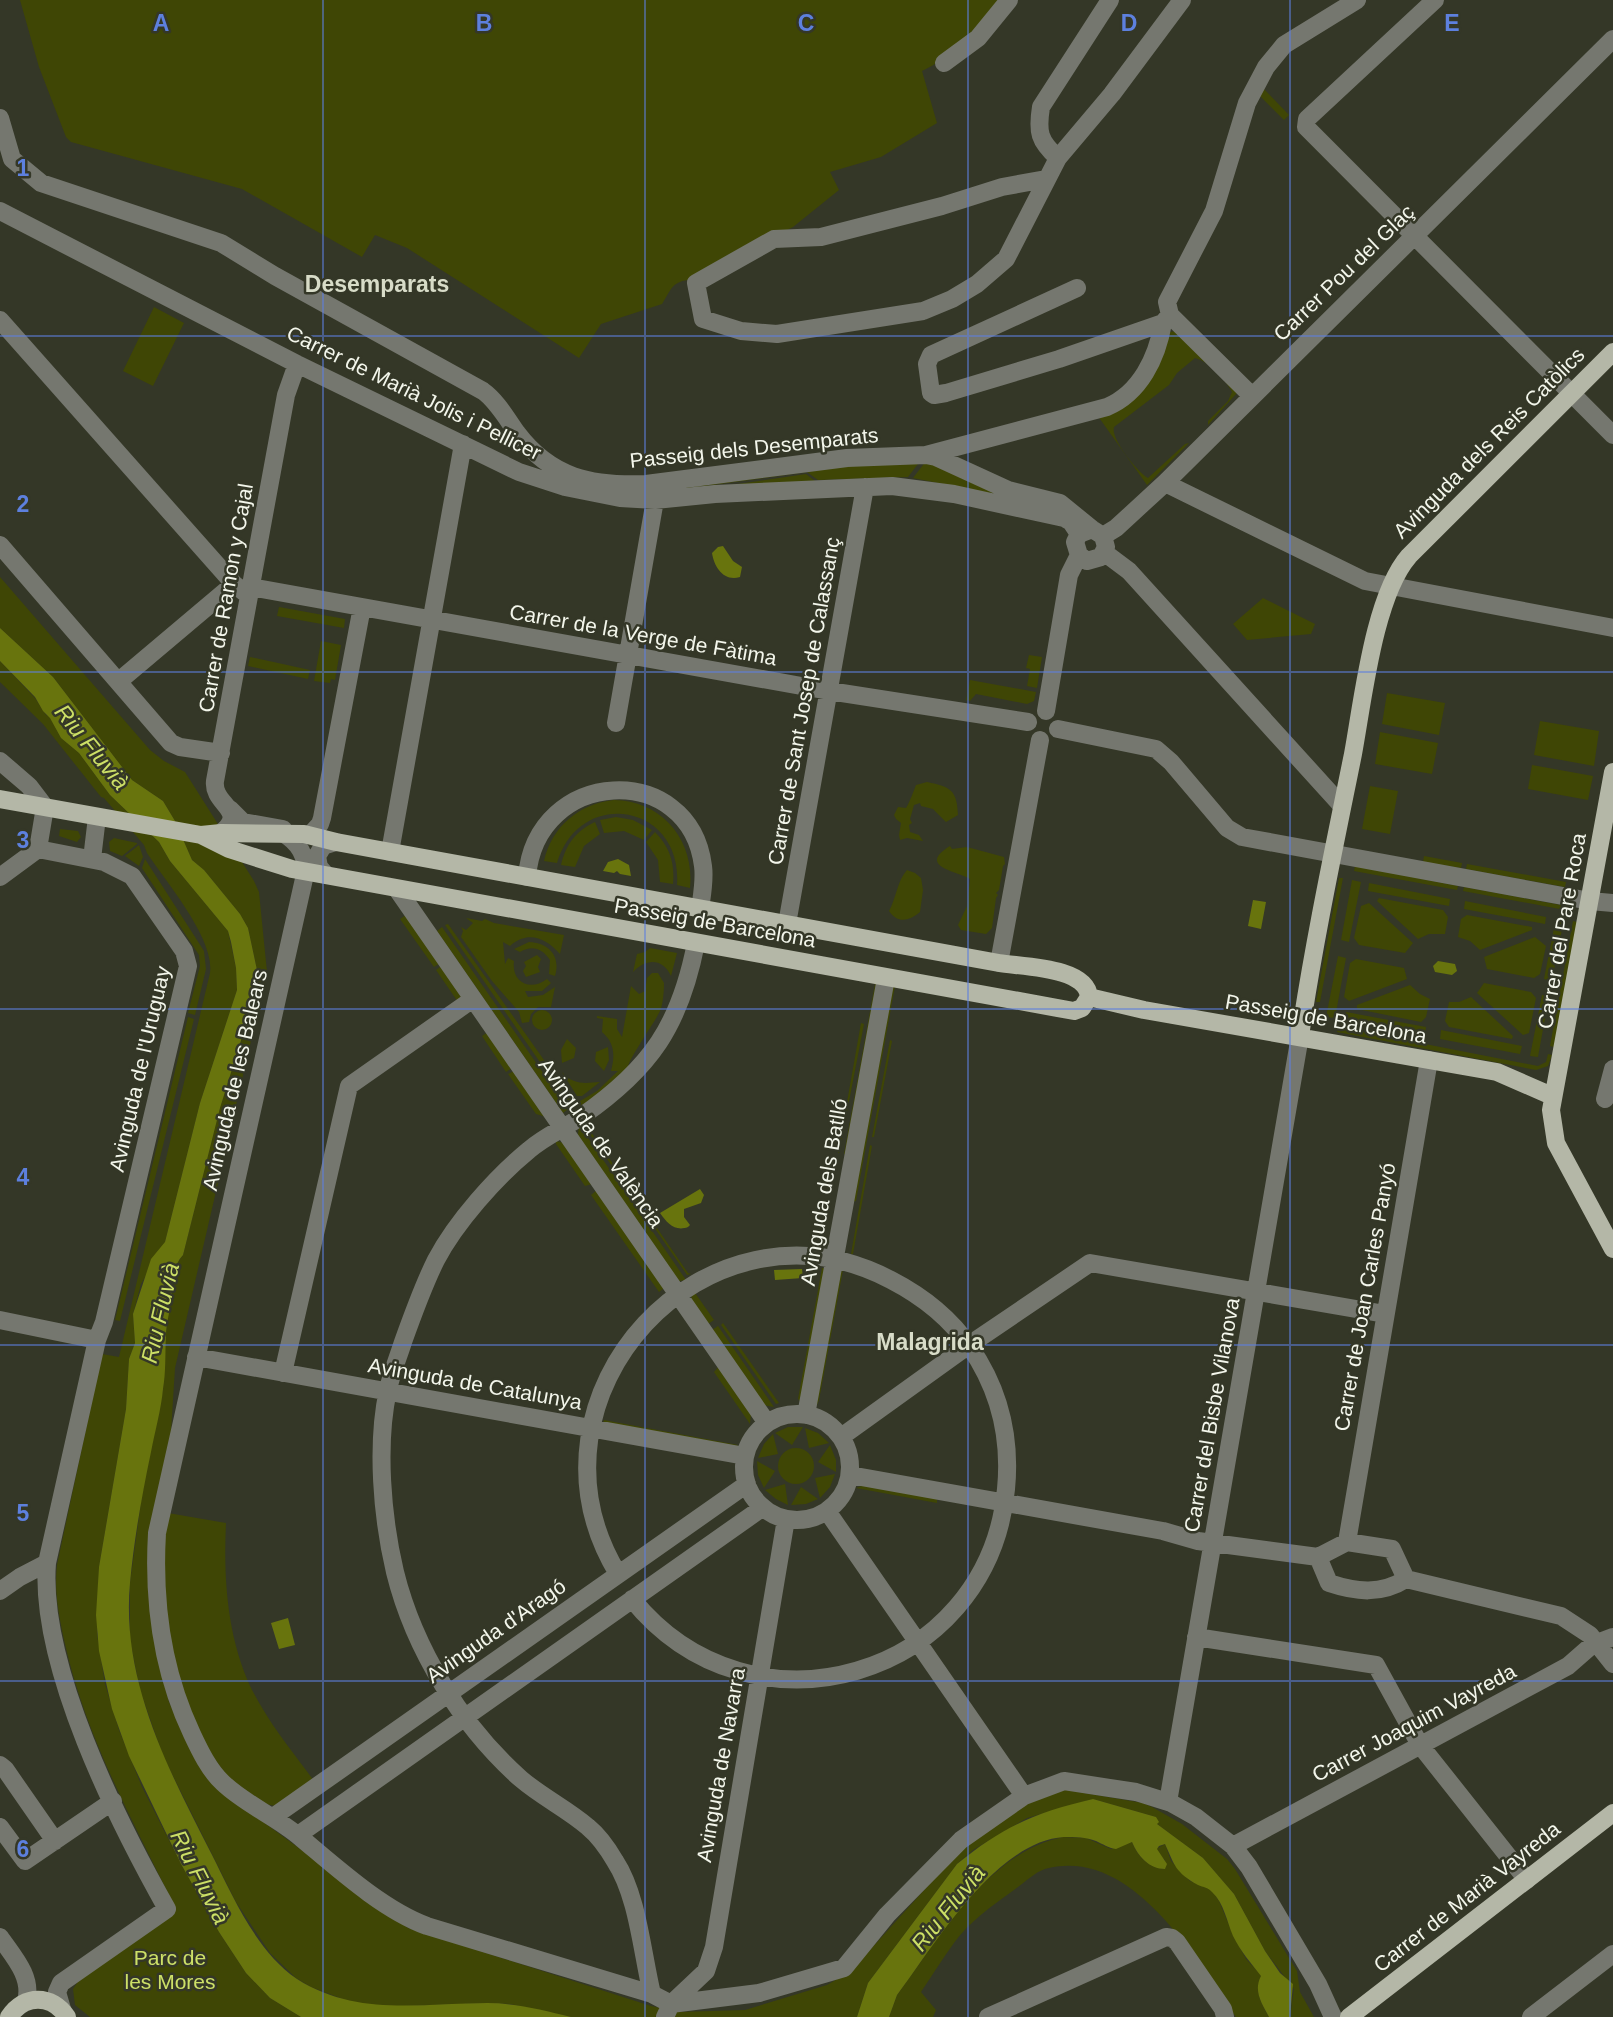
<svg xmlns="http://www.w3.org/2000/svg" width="1613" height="2017" font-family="Arial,sans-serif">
  <rect width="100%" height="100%" fill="#343727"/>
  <path fill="#3f4605" d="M20 0H1002C983 25 951 58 922 71L937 123 881 157 830 172 839 190 793 227 688 280C671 282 670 292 662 304L601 324 579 358 407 248 375 235 362 257 242 189 71 142 66 137 39 67Z
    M1262 87 1289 115 1284 120 1259 95Z
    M154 307 184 323 153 386 123 371Z
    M1176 331 1237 393 1208 425V421L1228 401 1232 392C1225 379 1210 362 1195 358L1177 373 1169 385 1114 427C1110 438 1137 472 1148 478L1185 444 1189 443 1147 485 1095 412 1115 405 1165 333Z
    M921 460 908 477 818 480 807 472 647 494 610 489 854 462Z
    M926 461 1008 497 913 478Z
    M806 474 815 481 717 487Z
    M0 577 150 750 164 761 185 772 254 881 259 892 267 972 175 1368 157 1654 169 1702 184 1735 225 1794 408 1928 651 2006 678 2012 745 2010 827 1985 851 1971 954 1857 966 1846 1015 1810 1051 1793 1066 1790 1143 1803 1152 1807 1182 1824 1227 1859 1235 1869 1297 1971 1300 1992 1314 2017H1290L1294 1989 1265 1951 1234 1894 1203 1858 1157 1824 1156 1817 1093 1799 1027 1818 973 1850 957 1864 868 1983 857 2017H571L510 2004 489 2003 378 2007 356 2004 311 1987 296 1978 270 1953 236 1902 163 1756 140 1690 130 1640V1583L142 1495 163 1389 166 1333 172 1283 175 1266 183 1255 220 1108 256 995 257 970 248 928 240 914 204 870 192 860 175 821 163 801 132 780 53 677 0 628Z
    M1263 598 1315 624 1311 634 1247 640 1233 624Z
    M279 607 345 619 344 628 277 616Z
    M321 641 341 645 335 680 331 679 330 683 314 681Z
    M1029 655 1042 657 1037 688 1027 686 1030 669 1026 668Z
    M250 657 310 670 308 679 248 666Z
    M0 661 35 698 46 715 50 717 61 738 79 753 110 795 159 842 170 861 228 931 236 968 237 990 200 1103 165 1242 141 1284 133 1314 135 1343 129 1359 126 1409 99 1567 97 1634 105 1684 119 1730 142 1787 181 1864 219 1932 246 1973 270 1998 301 2017H90L75 2005 73 1989 83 1974 169 1895C129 1814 85 1733 65 1644 59 1616 54 1593 57 1565L102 1354 119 1357 210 973C215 939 166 882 147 853L144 845 104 798 101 797 43 724 0 682Z
    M970 680 1036 692 1034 701 1027 704 976 694 970 701 966 700Z
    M1387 693 1445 703 1439 735 1382 724Z
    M1540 721 1599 731 1594 766 1534 755Z
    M1380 732 1438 743 1432 774 1375 764Z
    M1532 765 1593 776 1588 800 1528 789Z
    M927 782C951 787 957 790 958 815L946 822 933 809 921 806 920 803 914 805 910 819 912 823 909 825 910 832 919 835 923 841 907 838 900 840 899 835 901 823 896 819 894 815 898 807 906 808C908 806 915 788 916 785Z
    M1370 786 1398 791 1390 834 1362 829Z
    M614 800C662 801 695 840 690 888L677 885C683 804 580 786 557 863L544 861C552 826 579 804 614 800Z
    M616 817 633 820 652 830 644 840 624 831 604 833 600 820Z
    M595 822 600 834 584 846 575 867 561 865C566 844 576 831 595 822Z
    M60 829 78 831 81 837 77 842 59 836Z
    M655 832C670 847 675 864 673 884L660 882 658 860 646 842Z
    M114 838 137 843V844L122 856 110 851 109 842Z
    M139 845 143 857 139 866 125 856Z
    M950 846 952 849 967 847 1004 857 1005 864 1003 866 999 890 996 893 998 895 996 898 992 928 986 934 961 930 958 925 967 906 970 879C958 871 916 867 950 846Z
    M1424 856 1462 863 1461 868 1423 862Z
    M145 859 204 951 206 969 195 1015 188 1013 200 966 199 955 142 868Z
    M1467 864 1566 882 1565 887 1466 869Z
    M1355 866 1458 886 1457 890 1354 871Z
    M907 870 915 873 921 878 923 890 920 912C909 921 898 924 889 911 896 899 897 881 907 870Z
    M1339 878H1343L1320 1002H1316Z
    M1352 880 1361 882 1349 942 1341 940Z
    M1369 883 1450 899 1449 906 1368 891Z
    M1464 887 1566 906 1565 910 1463 891Z
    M1379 898 1443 910 1448 917 1445 934H1429L1418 939 1377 901Z
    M1465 901 1546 917 1545 924 1464 909Z
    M1369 903 1413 943 1405 953 1359 945 1354 938 1361 906Z
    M406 915 440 963 434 967 400 919Z
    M1467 915 1532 927V930L1480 950 1470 941 1458 937 1461 919Z
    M466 918 482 921 485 919 494 923 564 935 560 954C546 938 528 930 510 946L503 942 505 964 508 958 514 961C511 982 530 992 547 979L551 983 542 991H525L528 997 543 995 555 987 551 1007H538L531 1014 529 1022 522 1023 519 1012 492 981 461 937 463 931 461 927 466 930 473 923Z
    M1556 918 1564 919 1552 981 1544 979Z
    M1573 921 1577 922 1554 1047 1550 1046Z
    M448 924 575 1104 597 1091 618 1071H611C615 1056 615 1043 602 1032L603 1019 597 1018V1016L617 1019V1029L622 1037 631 986 639 994 645 991 647 978 652 973H658L664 983C664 991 663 1005 660 1011 655 1022 628 1060 628 1067 614 1082 590 1107 571 1107L445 925Z
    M442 927 568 1109 563 1113 437 931Z
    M1535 937 1546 946 1540 974 1534 978 1487 969 1484 957Z
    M529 942C549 943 561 956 555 976L549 974 550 960C542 948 532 945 520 952L514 949Z
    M650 948 677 953 671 976C663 958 646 958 633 972L637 954 645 952Z
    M537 955 541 959 538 967 540 972 526 977 523 971 526 966 524 962Z
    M1338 956 1346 958 1335 1018 1326 1017Z
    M1356 959 1404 968 1407 979 1349 1001 1344 997 1350 963Z
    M441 966 461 997 458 1002 436 970Z
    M1484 983 1531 992 1536 998 1529 1033 1523 1035 1477 993Z
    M875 984H878L847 1155 844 1154Z
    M1410 985 1420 994 1430 999 1426 1017 1421 1022 1357 1009V1005Z
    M895 986 856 1201 852 1202 891 987Z
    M1542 995 1549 996 1538 1057 1530 1056Z
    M1471 997 1513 1036 1512 1039 1449 1027 1445 1021 1449 1002H1459Z
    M532 1020a10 10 0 1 1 20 0a10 10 0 1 1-20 0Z
    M1346 1012 1426 1027 1425 1035 1345 1020Z
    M188 1017 194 1019 120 1321 115 1320Z
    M861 1023 864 1024 839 1153H838Z
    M1338 1027 1538 1066 1546 1062 1548 1054 1552 1055 1548 1066 1536 1070 1337 1032Z
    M1441 1030 1522 1046 1520 1054 1440 1039Z
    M488 1032 512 1068 506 1072 482 1036Z
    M567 1039 576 1048 574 1058 562 1063 561 1050Z
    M890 1040 892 1041 874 1137H872Z
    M608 1047 609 1060 604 1071 595 1061 596 1052Z
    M514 1071 546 1117 536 1114 508 1074Z
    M562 1072C574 1086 586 1083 600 1082L582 1096H577Z
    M579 1125 686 1280 679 1281 675 1277 578 1135Z
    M589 1129 688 1273 691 1274 687 1275 587 1130Z
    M556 1141 564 1143 592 1184 585 1186 556 1144Z
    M870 1145 872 1146 853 1254H851Z
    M597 1190 664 1288 659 1292 591 1195Z
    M822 1268H825L800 1401 798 1399Z
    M843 1270 819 1400 817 1405 816 1401 838 1276Z
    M693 1290 714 1320 708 1324 691 1300Z
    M723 1323 779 1403 776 1404 721 1325Z
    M718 1326 774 1407 763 1405 712 1330Z
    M719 1366 751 1414 750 1424 714 1372Z
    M604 1420 738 1445 736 1447 603 1423Z
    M788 1427H803L792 1445 775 1433Z
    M805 1428 818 1433 829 1443 809 1448Z
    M773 1434 778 1454 758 1458 764 1444Z
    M830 1445 836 1460V1472L818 1462Z
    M778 1466a18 18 0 1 1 36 0a18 18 0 1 1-36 0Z
    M757 1461 775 1471 764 1488 758 1475Z
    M835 1474 830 1487 820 1498 815 1478Z
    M785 1484 788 1505 776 1499 765 1490Z
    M864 1485 937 1498V1503L856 1488Z
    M801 1487 818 1499 806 1504 791 1505Z
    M168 1513 226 1523C223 1584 228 1652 261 1706 276 1732 296 1756 314 1781L276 1806 265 1804 228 1777 219 1765 203 1742 172 1662 163 1586V1544Z
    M1063 1837 1086 1838 1111 1849 1132 1842C1138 1857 1149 1868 1165 1869V1860L1157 1853 1156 1849 1165 1844 1171 1861 1190 1881 1211 1889 1219 1901 1234 1937 1246 1959 1262 1976C1253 1991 1262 2004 1269 2017H1236C1195 1958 1131 1845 1045 1869 1035 1872 1023 1884 1014 1890 993 1905 969 1922 954 1943 942 1959 932 1976 921 1992L936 2010 933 2017H889L897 1995C940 1938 988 1852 1063 1837Z"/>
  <path fill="#68740d" d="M723 546 733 561 742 567 740 577C724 582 714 567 712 553L718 547Z
    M0 628 53 677 132 780 163 801 175 821 192 860 204 870 240 914 248 928 257 970V989L220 1108 183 1255C171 1268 174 1283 171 1300 170 1312 166 1324 166 1336 165 1354 166 1372 163 1389 161 1410 155 1431 151 1452 142 1495 134 1539 130 1583 121 1680 168 1769 211 1853 233 1896 255 1950 297 1979 357 2017 420 2003 487 2003 516 2003 543 2010 571 2017H301L270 1998 246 1973 219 1932 181 1864 129 1756 112 1709 99 1651 96 1615 99 1567 126 1409 129 1359 135 1343 133 1314 151 1259 165 1242 200 1103 237 990 236 968 231 942 228 931 170 861 159 842 110 795 79 753 61 738 50 718 43 711 35 697 0 661Z
    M618 859 629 865 631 876 620 874 617 871 614 873 603 871 608 862Z
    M1253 900 1266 902 1261 929 1248 926Z
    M1438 961 1455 964 1457 971 1452 975 1435 972 1433 966Z
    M700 1189 704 1195 701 1203 684 1209V1217L690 1225 688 1227C675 1232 667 1223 660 1213Z
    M802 1269 803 1278 775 1280 774 1270Z
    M288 1618 295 1645 279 1649 271 1623Z
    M1093 1799 1156 1817 1159 1822 1157 1824 1203 1858 1234 1894 1265 1951 1280 1973 1293 1984 1290 2017H1269C1262 2004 1253 1991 1261 1976 1251 1963 1241 1952 1233 1936 1227 1922 1224 1903 1212 1892 1209 1888 1203 1887 1198 1885 1175 1872 1175 1866 1165 1844L1159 1846 1157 1849 1167 1864 1165 1869C1149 1869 1138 1856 1132 1842L1116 1849C1108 1848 1103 1844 1096 1841 1086 1837 1075 1837 1064 1837 996 1841 934 1946 897 1995L889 2017H857L868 1983 957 1864C1002 1827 1036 1812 1093 1799Z"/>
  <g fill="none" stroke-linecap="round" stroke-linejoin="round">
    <path stroke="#75776f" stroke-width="18" d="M1435 0 1307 119 1306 127 1613 435
      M944 63 978 38 1009 0
      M0 118 12 159 41 183 221 243 275 276 483 391C497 401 507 419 517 433 551 478 591 486 646 484L847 458 926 455 1107 407C1140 393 1157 358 1163 323
      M1058 158C1039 141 1037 132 1041 107L1110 0
      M1046 179 1002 187 942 206 821 237 774 239 696 283 703 319 741 331 777 334 923 311 952 299 977 284 1006 259 1058 158 1112 94 1182 0
      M0 211 297 364 519 472 565 487 620 498 655 500 715 494 892 486 954 494 1064 518 1071 522 1079 534
      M1077 288 931 355 927 364 931 393 934 395 946 393 1059 359 1163 323 1168 317
      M0 320 234 584 249 596
      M1252 396 1170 315 1167 302 1214 211 1247 103 1266 67 1284 45 1357 0
      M926 455 936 457 1008 490 1060 503 1092 529 1103 536 1106 547 1101 557 1087 561 1079 555 1075 542 1079 534 1092 529
      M1165 483 1365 581 1613 628
      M1103 536 1116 528 1165 483 1613 39
      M0 545 171 743 180 747 221 753
      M1105 553 1129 571 1342 806
      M250 587 829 691 1028 722
      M119 681 234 584
      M1046 711 1069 575 1079 555
      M616 723 655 500
      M1058 729 1156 749 1171 762 1227 828 1242 837 1590 901 1613 903
      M0 761 29 786 45 807 38 849 0 877
      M230 809 243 822 283 829
      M276 829C294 839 305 849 306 870L157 1533C153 1602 162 1671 192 1734 200 1751 209 1770 223 1783 246 1805 277 1817 301 1838 337 1868 383 1910 427 1926L652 1994 671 2004
      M221 833C249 810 212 805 215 781L286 395 297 364
      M310 835 320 824 322 818 362 607
      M38 849 104 862 132 876 184 951 188 966 104 1322 97 1340 47 1563C39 1665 117 1820 167 1909L61 1983 57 1992 62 2009
      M390 852 463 444
      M92 859 97 817
      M326 875 319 867 317 856 323 846 336 842
      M527 877C536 767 690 760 703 866 705 880 702 895 700 909
      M397 889 767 1423
      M787 924 865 487
      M999 963 1040 740
      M1605 1099 1613 1069
      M0 1320 97 1340
      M196 1357 745 1456
      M283 1373 349 1086 473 999
      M744 1467a53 53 0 1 1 106 0a53 53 0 1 1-106 0Z
      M806 1415 886 978
      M841 1437 969 1345 1090 1263 1385 1314
      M850 1475 1163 1531 1198 1541 1318 1557
      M827 1511 1024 1796
      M1347 1542 1429 1060
      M1318 1557 1347 1542 1392 1549 1406 1579
      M1318 1557 1329 1583C1356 1592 1381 1595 1406 1579
      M618 1574C510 1396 707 1183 891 1280 922 1296 950 1318 970 1347 999 1389 1011 1438 1006 1489 988 1679 751 1747 632 1599
      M1406 1579 1561 1616 1590 1635 1613 1664
      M0 1591 20 1577 47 1563
      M1196 1637 1376 1665 1420 1745 1527 1880
      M0 1765 5 1769 55 1841
      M1168 1802 1300 1036
      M273 1817 747 1484
      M0 1827 25 1861 113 1801
      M298 1835 762 1508
      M1233 1846 1568 1666 1592 1645 1613 1637
      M0 1937C13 1956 33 1977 26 2001
      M652 1994C642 1953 638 1896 615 1861 608 1849 599 1836 588 1827 567 1809 542 1797 521 1779 462 1727 414 1649 395 1572 382 1517 376 1445 388 1390 391 1374 398 1358 403 1342 413 1314 423 1286 436 1260 456 1222 496 1177 529 1150 545 1136 565 1128 582 1116 651 1068 680 1025 696 943
      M671 2004 759 1993 844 1968 887 1915 961 1840 1024 1796 1064 1781 1136 1792 1171 1803 1196 1817 1233 1846 1249 1867 1318 1984 1333 2017
      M665 2017 671 2004 706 1971 714 1947 786 1519
      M988 2017 1166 1937 1172 1938 1177 1942 1223 2009 1225 2017
      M1531 2017 1613 1954"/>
    <path stroke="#b4b7a7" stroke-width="18" d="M1613 772 1551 1110 1556 1143 1613 1249
      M0 799 201 835 221 833 304 834 336 842 999 963C1023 967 1087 967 1089 997L1082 1008 1074 1011 292 869 229 849 201 835
      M1089 997 1144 1010 1497 1072 1552 1096
      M1300 1036C1314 942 1334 848 1353 754 1363 700 1374 596 1409 556L1613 352
      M9 2017C24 1994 52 1994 67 2017
      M1349 2017 1613 1813"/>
  </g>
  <path fill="none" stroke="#5d80de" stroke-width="2" stroke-opacity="0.55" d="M323 0V2017M645 0V2017M968 0V2017M1290 0V2017M0 336H1613M0 672H1613M0 1009H1613M0 1345H1613M0 1681H1613"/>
  <g text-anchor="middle" stroke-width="5" stroke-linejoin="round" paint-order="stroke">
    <g font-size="21" fill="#f3f6eb" stroke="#343727">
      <text transform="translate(1344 273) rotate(-44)" y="7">Carrer Pou del Glaç</text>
      <text transform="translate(414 393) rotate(26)" y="7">Carrer de Marià Jolis i Pellicer</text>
      <text transform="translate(1489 443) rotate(-45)" y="7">Avinguda dels Reis Catòlics</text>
      <text transform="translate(754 448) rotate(-6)" y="7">Passeig dels Desemparats</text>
      <text transform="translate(226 598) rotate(-80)" y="7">Carrer de Ramon y Cajal</text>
      <text transform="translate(643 635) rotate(10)" y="7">Carrer de la Verge de Fàtima</text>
      <text transform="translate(804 701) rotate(-80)" y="7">Carrer de Sant Josep de Calassanç</text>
      <text transform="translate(715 923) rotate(10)" y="7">Passeig de Barcelona</text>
      <text transform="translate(1562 931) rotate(-80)" y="7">Carrer del Pare Roca</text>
      <text transform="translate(1326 1019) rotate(10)" y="7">Passeig de Barcelona</text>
      <text transform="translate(140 1069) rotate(-77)" y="7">Avinguda de l'Uruguay</text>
      <text transform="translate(235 1080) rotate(-77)" y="7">Avinguda de les Balears</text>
      <text transform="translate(601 1143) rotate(55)" y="7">Avinguda de València</text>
      <text transform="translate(824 1192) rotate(-80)" y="7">Avinguda dels Batlló</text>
      <text transform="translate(1365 1297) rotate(-80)" y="7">Carrer de Joan Carles Panyó</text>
      <text transform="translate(475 1384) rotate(10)" y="7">Avinguda de Catalunya</text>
      <text transform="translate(1212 1415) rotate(-80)" y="7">Carrer del Bisbe Vilanova</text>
      <text transform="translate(496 1631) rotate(-35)" y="7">Avinguda d'Aragó</text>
      <text transform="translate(1414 1723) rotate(-28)" y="7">Carrer Joaquim Vayreda</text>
      <text transform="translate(721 1765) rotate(-80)" y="7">Avinguda de Navarra</text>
      <text transform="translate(1467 1897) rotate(-38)" y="7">Carrer de Marià Vayreda</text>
    </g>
    <g font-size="21" fill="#cde067" stroke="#343727">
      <text x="170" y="1965">Parc de<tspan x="170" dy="24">les Mores</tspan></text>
    </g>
    <g font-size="23" font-weight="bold" fill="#d8dcc8" stroke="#343727">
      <text x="377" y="292">Desemparats</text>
      <text x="930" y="1350">Malagrida</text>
    </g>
    <g font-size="23" font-style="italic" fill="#ccdf66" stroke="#343727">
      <text transform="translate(92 747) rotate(51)" y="8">Riu Fluvià</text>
      <text transform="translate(160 1313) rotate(-77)" y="8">Riu Fluvià</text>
      <text transform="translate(200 1877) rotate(63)" y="8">Riu Fluvià</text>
      <text transform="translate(948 1908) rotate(-51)" y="8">Riu Fluvià</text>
    </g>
  </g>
  <g font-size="23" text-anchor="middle" font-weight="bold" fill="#5d80de" stroke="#343727" stroke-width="5" stroke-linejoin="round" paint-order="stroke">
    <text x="161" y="31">A</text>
    <text x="484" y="31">B</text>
    <text x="806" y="31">C</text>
    <text x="1129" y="31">D</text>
    <text x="1452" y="31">E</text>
    <text x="23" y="176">1</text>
    <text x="23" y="512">2</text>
    <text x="23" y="848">3</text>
    <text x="23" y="1185">4</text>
    <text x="23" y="1521">5</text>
    <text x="23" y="1857">6</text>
  </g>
</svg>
